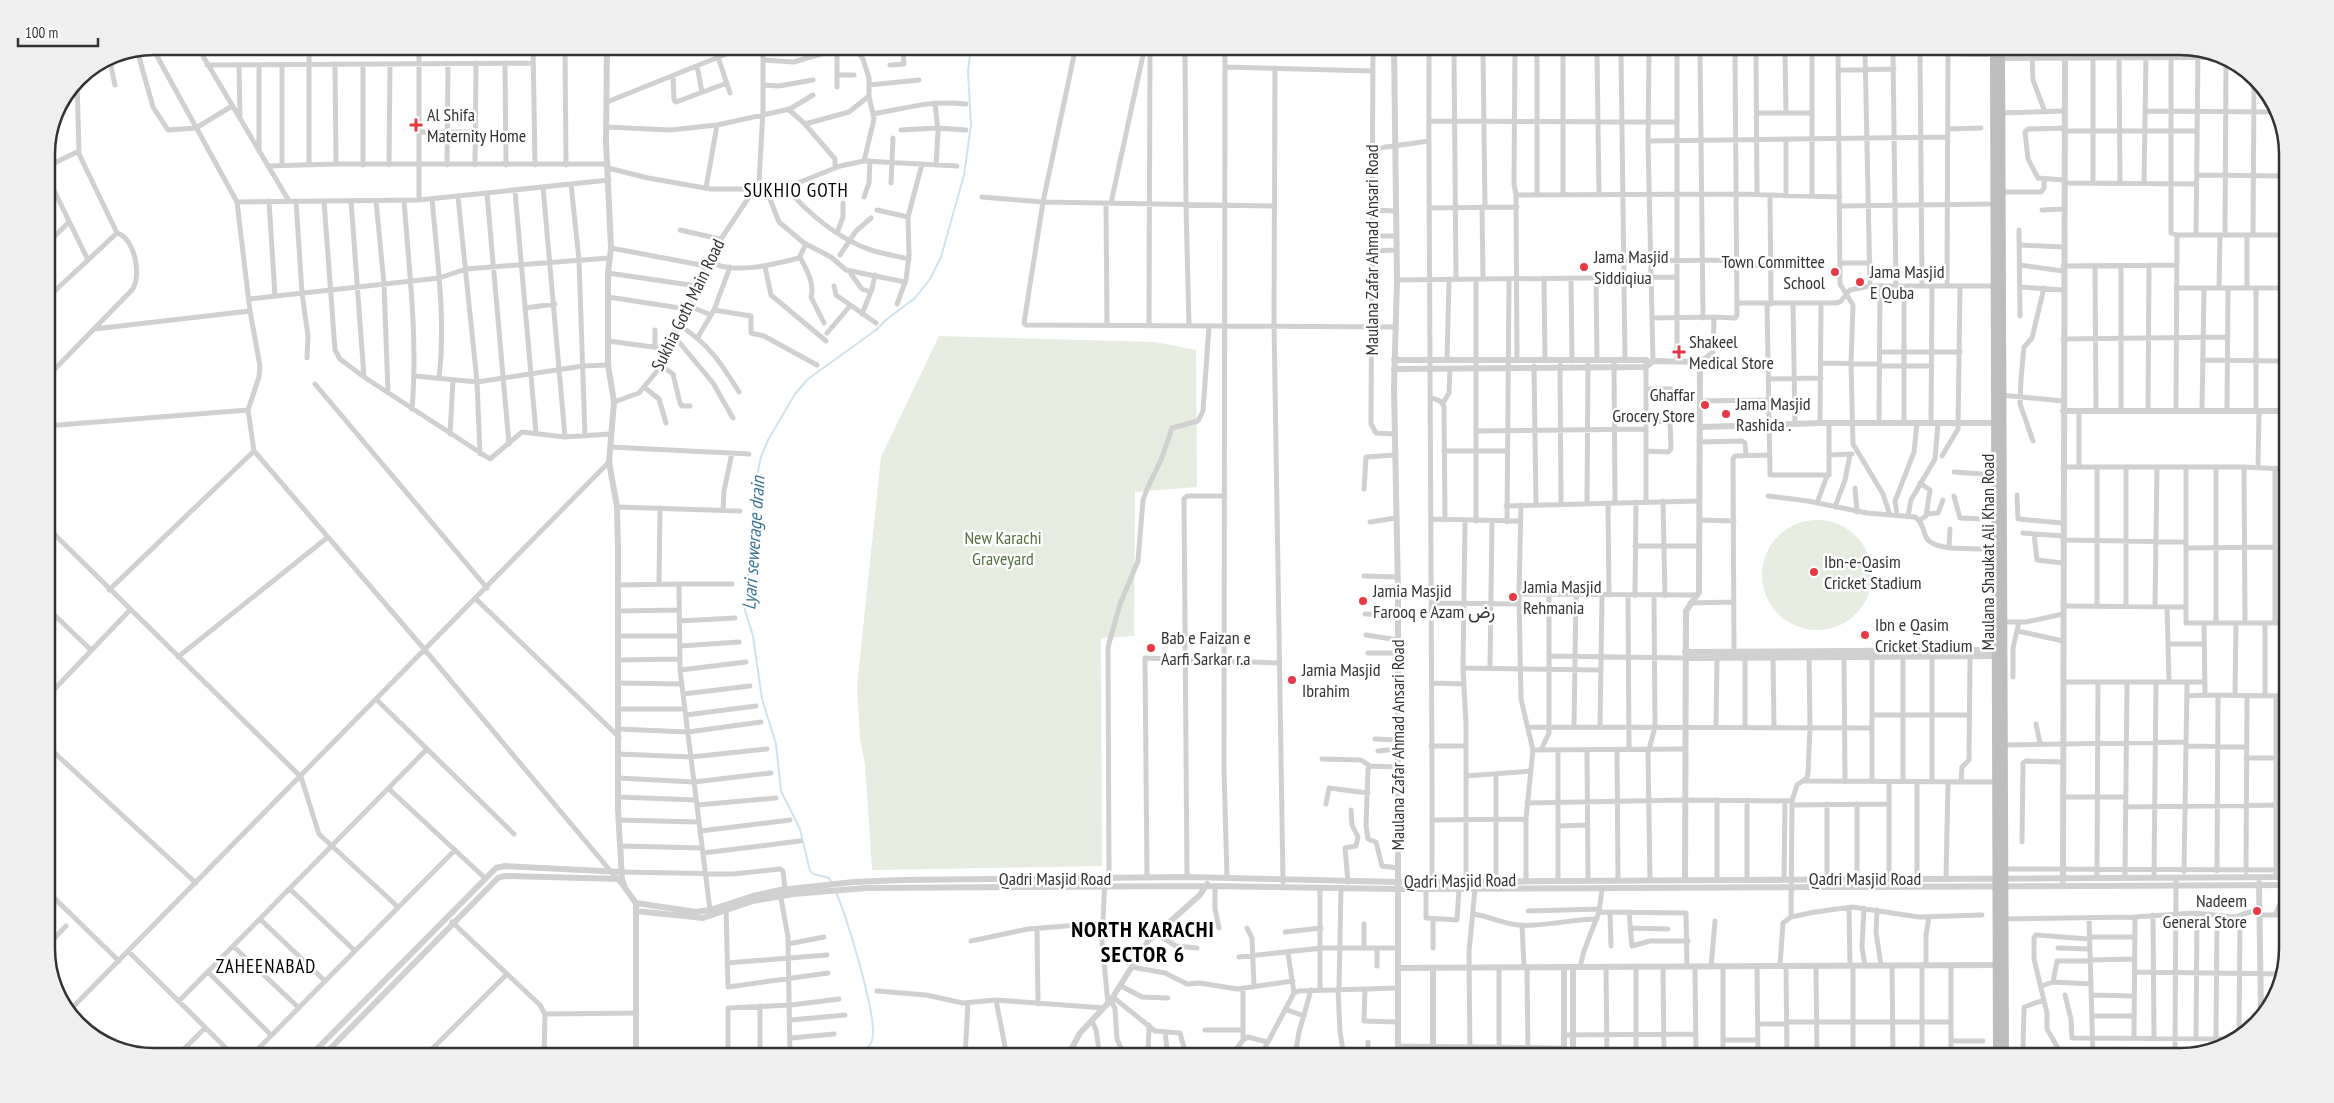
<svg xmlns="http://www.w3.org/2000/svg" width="2334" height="1103" font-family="'PT Sans Narrow',Vazirmatn,sans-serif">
  <rect width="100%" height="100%" fill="#fff"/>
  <path fill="#e6ecdf" d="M939 336 1155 342 1196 350 1197 487 1135 492 1134 636 1101 638 1102 866 872 870 865 764 860 740 857 686 881 457Z
    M1762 575a55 55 0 1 1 110 0a55 55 0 1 1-110 0Z"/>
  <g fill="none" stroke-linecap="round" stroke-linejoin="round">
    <path stroke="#cfe2ee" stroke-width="2" d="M832 883 829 878 814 874 810 871 800 829 781 791 776 744 762 699 753 636 745 610 757 476 761 457 768 440 795 394 808 379 876 330 887 319 915 298 930 279 941 257 964 175 971 125 968 71 971 46
      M836 892C846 916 879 1019 872 1041 870 1047 864 1050 862 1057"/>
    <path stroke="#d0d0d0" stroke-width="5" d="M197 46 289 201
      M419 46V200
      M533 46 535 165
      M565 46 566 165
      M854 46 863 59 869 78V96L874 119 864 161
      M1076 46 1043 202 1024 323 1026 325 1395 327
      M1185 46 1186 205 1189 326
      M1225 46 1224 769 1227 878
      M1373 46 1371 424 1376 433 1395 434
      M1515 46 1514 184 1516 195 1517 361
      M152 47 237 202 250 311 260 366 259 377 248 410 254 451 425 650 624 887
      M837 49V87
      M137 50 153 107 168 130 196 128 232 106
      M1785 51 1786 113
      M1838 51 1840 284 1853 305 1851 363 1853 444 1883 494 1890 515
      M1865 51 1870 286
      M1563 52V195
      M1597 52 1599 195
      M1621 52 1625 360
      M1649 52 1648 141 1653 361
      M1677 52V360
      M1700 52 1703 318
      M1756 52 1757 195
      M1893 52 1896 286
      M1920 52 1922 286
      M1429 53C1428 329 1433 605 1432 881
      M1454 53 1456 279
      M1483 53 1485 207
      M109 57 115 85
      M718 57 730 93
      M2119 57 2120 183
      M2171 57V233L2177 235H2282
      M2032 58 2033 80 2045 112
      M763 60 794 62 847 46
      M505 63 506 165
      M335 64 336 164
      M363 64V165
      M207 65 533 63
      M239 65 240 119
      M259 65V151
      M282 65V164
      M890 65 904 64 903 51 917 46
      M697 66 702 92
      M1225 67 1372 71
      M1275 68 1274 322 1283 882
      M1838 70 1894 69
      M837 75H854
      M673 76 674 100 676 102 727 83
      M763 85 779 86 813 80
      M869 85 919 80
      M607 102 746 46
      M935 103 938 131 936 165
      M788 109 804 123 835 159V168
      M2146 111 2275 112
      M1757 113H1811
      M2001 113 2064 111
      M873 114C908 108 930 100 966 104
      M1429 121 1676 122
      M805 124 849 112 869 96
      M606 127 670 130 717 125 790 109 813 95
      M1948 129 1981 128
      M901 130 937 128 966 130
      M2064 131H2197
      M419 132H476
      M1786 139V196
      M1648 141 1948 137
      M1372 149 1429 141
      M309 164V46
      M389 165 390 64
      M447 165 448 63
      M475 165 476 63
      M268 166 336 164H608
      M46 167 79 151
      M608 168 648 178 711 189H755L788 187 840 166 864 161 957 166
      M46 174 88 260
      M2197 175 2283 176
      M2064 180 2038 178 2028 159 2025 132 2028 129 2064 128
      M891 183 893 138
      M2064 183 2197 184
      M2093 183V57
      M2144 183 2146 57
      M571 184 579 260 585 436
      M543 187 565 437
      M786 187C806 212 840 240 871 250 883 254 896 256 909 259
      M706 188 717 125
      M766 189 779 222 804 243 831 257 846 270 905 282
      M515 191 536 433
      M2001 192H2041L2044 188V179
      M487 194 509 444
      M1516 195 1738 194 1840 197
      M1537 195V52
      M1770 195 1771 304
      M1812 196V46
      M458 197 477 382 480 454
      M864 197 869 183 870 161
      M982 197 1043 202 1273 206
      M432 199C437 258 446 319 439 378
      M404 200C409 270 418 339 412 409
      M269 201 275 296
      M296 201 302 293 308 336 307 358
      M324 201 335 350 340 359 364 377 490 459 522 432 565 437 610 434
      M351 201 364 377
      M376 201 384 284 388 393
      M237 202 419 200 609 180
      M1106 203 1107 326
      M1111 203 1145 46
      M1840 206 1994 204
      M1482 207 1483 279
      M1429 208 1517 207
      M877 210 908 217
      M1372 210 1395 211
      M2042 210 2064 209
      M680 230 720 239
      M2019 230 2020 316
      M837 233 843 217V203
      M2196 235 2198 50
      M2225 235 2226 58
      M2247 235V288
      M2253 235 2254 81
      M1371 236H1395
      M46 245 69 222
      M2019 245 2063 247
      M611 248 706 266
      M1371 251 1396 250
      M840 255 856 231 871 218
      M800 257C806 269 815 283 811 297L824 323
      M707 261C733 275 772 265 799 258L806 244
      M1623 261 1738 260
      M1840 263H1870
      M2020 265 2063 271
      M1738 266 1771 265
      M2063 266 2177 265
      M2095 266 2096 411
      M765 267 771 295 826 341
      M851 271V274L862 289 871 292
      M608 273 697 286
      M1544 278 1545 361
      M1571 278 1572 361
      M1596 278 1597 360
      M1397 280 1677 277
      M834 286 836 295 876 323
      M1904 286V423
      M1947 286 1948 52
      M2020 287 2063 290
      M2176 288H2282
      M2219 288 2220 235
      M2256 288V411
      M608 297 687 309
      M46 299 117 233
      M249 299 439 278 466 269 609 258
      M1738 303H1835L1840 302 1850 290 1870 286H1993
      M1767 303 1770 475H1829V423
      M897 304 906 280 909 256 908 217 922 164
      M1793 304 1795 424
      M689 306 711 315
      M525 308 555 304
      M714 310 751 316V333L764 336 817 365
      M862 314 872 289 875 275
      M1652 318 1714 317
      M679 325C709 344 721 363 739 392
      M1149 326 1150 46
      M94 329 250 311
      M827 333 850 306
      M674 336 713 383 733 418
      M698 337 714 310 730 267
      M2063 339 2228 337
      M608 341 668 349
      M655 347V330
      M1880 352H1960
      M1447 360 1449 279
      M2202 360 2282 361
      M1614 361 1615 503
      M1700 362 1713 352 1714 317 1735 318 1737 315 1735 52
      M1646 363V502
      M1821 363 1879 364
      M660 365 673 374 680 403 682 406H690
      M1560 365 1561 505
      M1534 366 1536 505
      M1879 366H1932
      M415 376 477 382 583 366 608 365
      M46 378 132 290C142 276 135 238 117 233L79 154 77 79
      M1768 379 1821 378
      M315 384 487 588
      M644 387 659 399 666 423
      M1646 389H1671
      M2001 395 2063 401
      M1430 397 1440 401 1444 406 1445 520
      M1701 401 1768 400
      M614 402 639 393 657 371 686 313 709 257 759 182 763 109V46
      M1443 403 1449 393 1450 369
      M2079 411V467
      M2121 411V266
      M2148 411 2149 265
      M2176 411 2177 235
      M2202 411 2204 288
      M2227 411 2228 288
      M1646 421 1670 422 1671 449 1668 452 1646 451
      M1820 423 1821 304
      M1879 423 1880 286
      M1931 423 1932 286
      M46 426 248 410
      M1476 431 1646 429
      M450 434 453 380
      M2033 441 2020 404 2021 379 2024 347 2032 338 2044 288
      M1700 442 1742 441 1745 443 1746 455
      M610 447 749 454
      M1444 451H1507
      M1829 455 1852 454
      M1942 456 1958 429 1960 286
      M2063 467H2244L2283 469 2288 474
      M2097 467V606
      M2186 467V623H2288
      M2216 467V623
      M2244 467 2245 623
      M2258 468 2259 411
      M2275 468V623
      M1954 472 1982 474
      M1855 488 1857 512
      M1364 489 1366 457 1395 455
      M2017 495 2018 519 2063 523
      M1768 496 1808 501 1867 513 1915 517C1922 521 1923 530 1926 537 1932 551 1968 548 1982 549
      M1954 496 1960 518 1982 519
      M1663 501 1665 596
      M1608 503 1609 595
      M1817 503 1827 476
      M1587 504 1588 361
      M1521 505 1519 594 1521 699 1533 750 1685 749
      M1506 506 1699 501
      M617 507 740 511
      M1835 507 1845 480 1850 455
      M723 510 724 491 732 453
      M1927 514 1938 513 1943 500
      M1897 515 1895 501 1914 452 1917 423
      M1908 516 1911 500 1935 459 1938 423
      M1432 519 1520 521
      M1465 520 1463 668 1466 724V881
      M1699 520 1734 521
      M1920 520 1926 516 1930 490 1920 483
      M1476 521V279
      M1370 522 1396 518
      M1507 522 1509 279
      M46 526 301 777 319 834 398 907
      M2023 533 2063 536
      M2034 534 2037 560 2063 563
      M2063 540 2186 542
      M1635 546H1699
      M1949 547 1950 529
      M2186 548 2275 547
      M1364 576 1398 577
      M659 584 660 508
      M679 584H732
      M619 585 679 584 680 670 710 910
      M109 590 254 451
      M1519 594 1698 595
      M1628 595 1629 749
      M1635 596 1636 502
      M476 599 619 737
      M1433 603 1519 604
      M1690 603 1734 602
      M2063 606 2185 607
      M2126 606V467
      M46 607 91 650
      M2155 607 2157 467
      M2167 607 2169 682
      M619 611 679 610
      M1365 614 1398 615
      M679 621 735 618
      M2003 622H2026L2063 614
      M2204 623 2205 695 2288 696
      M2265 623V696
      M46 627 56 617
      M2018 631 2063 641
      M1366 635 1398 640
      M619 636H680
      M2168 644H2204
      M680 646 739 642
      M1368 653H1398
      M1734 655 1733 459 1735 456 1769 455
      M1549 656 1685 658
      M1903 656V782
      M178 657 328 537
      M1773 657 1774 728
      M1844 657 1845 782
      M1932 657V782
      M619 660 680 659
      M1463 668 1601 670
      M1490 668 1492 521
      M680 670 746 662
      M2013 677V648L2019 622
      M2063 682H2204
      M619 683 682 684
      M1432 683 1464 684
      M683 694 750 686
      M2187 696 2205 695
      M2235 696 2236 623
      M46 698 130 610
      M377 700 514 834
      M619 709H685
      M686 715 756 706
      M1872 715H1969
      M2036 724 2040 743
      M1528 727 1872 728
      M1574 727 1576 595
      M1600 727 1602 595
      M1716 727 1717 657
      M1745 727V657
      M619 729 688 732 761 722
      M1375 739 1398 740
      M46 745 196 883
      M2002 745 2186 742
      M1431 746H1466
      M2186 746 2247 747
      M1617 749 1618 880
      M1541 750 1549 733V594
      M1587 750 1588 880
      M1378 751 1398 749
      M618 754 691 757 767 749
      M2246 758H2288
      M1322 759 1361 760 1370 766
      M1496 774V880
      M1466 776 1531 771
      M618 778 694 782 771 773
      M1804 781 1996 782
      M1872 782V657
      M1917 782V878
      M1961 782 1962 767 1969 760 1970 657
      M389 789 485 878
      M618 797 696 800
      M2063 797H2125
      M1527 803 1685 800 1792 801 1797 785 1807 778 1808 773 1810 728 1809 654
      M1326 804 1329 788 1368 793
      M1827 804V879
      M697 805 776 798
      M1792 805 1889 804
      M2125 807 2288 805
      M618 820 699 822
      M1432 820 1526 819
      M1558 826 1588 825
      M700 831 790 820
      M2022 842 2023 763 2026 761 2063 762
      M620 846 702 848
      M703 853 800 841
      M1398 868 1382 866 1376 842 1368 839 1366 825 1368 769 1370 766 1398 767
      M2002 869 2288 870
      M2217 871 2218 696
      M621 872 733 874 780 869 783 871 785 889
      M2184 872 2187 682
      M2246 872 2247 696
      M1187 877 1184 499 1187 496H1225
      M2097 877 2098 682
      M2125 877 2127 682
      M2154 877 2156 682
      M2276 877V696
      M1105 878 1102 941 1108 1004
      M1109 878 1108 647 1120 604 1138 561 1143 500 1147 489 1161 460 1172 428 1198 421 1203 411 1209 326
      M1147 878 1145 658 1279 663
      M1889 878V782
      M1946 878 1948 782
      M1784 879 1785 801
      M1857 879V804
      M1526 880V819L1533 749
      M1558 880V750
      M1650 880 1648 753 1655 727 1654 596
      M1717 880V800
      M1747 880V800
      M1348 882 1345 848 1356 846 1358 837 1352 825 1351 810
      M1215 886V909L1219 928
      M290 889 355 951
      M1426 889V918L1457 920 1459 889
      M47 891 119 961
      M780 893 788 937 790 1057
      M726 908 728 987 828 973
      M1849 908 1850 966
      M1864 908 1862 947 1865 966
      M1877 910 1876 932 1881 966
      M1528 911 1600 909
      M1599 912 1686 913 1687 967
      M1610 912 1611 946
      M1629 912 1632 946 1650 941H1688
      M1473 914C1489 916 1503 924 1519 925 1546 927 1571 919 1597 919
      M2153 915 2154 1038
      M2260 915H2287
      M2275 915 2280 904 2288 903
      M2284 915V965
      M1791 917 1792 801
      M2089 918 2093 1057
      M260 919 325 981
      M1433 919V948
      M2004 919 2135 917
      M452 922 540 1005 545 1014
      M1364 924V948
      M1522 925 1524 967
      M1247 928 1252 938 1254 987
      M1630 928 1668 929
      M1037 929 1038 1004
      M1285 932 1321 928
      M1155 933 1176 946 1197 948
      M2090 937H2135
      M971 941 1028 929 1103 923
      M788 944 824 937
      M47 946 66 926
      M233 946 299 1008
      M2058 948 2090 949
      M128 951 235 1057
      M1239 957 1322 948H1398
      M2090 960 2134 959
      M727 963 827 955
      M1922 965V1057
      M1926 965V935L1929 917
      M1951 965V1057
      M1377 966V948
      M1723 966V1057
      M1757 966 1758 1057
      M1780 966 1783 923 1791 917 1815 912 1852 907 1919 917 1982 915
      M1786 966 1787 1057
      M1816 966 1817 1057
      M1853 966V1057
      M1892 966 1893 1057
      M1132 967 1165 973 1187 984 1200 983 1237 989 1293 981
      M1527 967 1528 1057
      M1580 967 1584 951 1599 912 1602 889
      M1606 967 1607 1057
      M1636 967V1057
      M1663 967 1664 1057
      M1695 967 1696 1057
      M1711 967 1715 921
      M1499 968V1057
      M208 972 271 1035
      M2134 972 2283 974
      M2053 982 2057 961H2090
      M1121 986 1142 997 1168 998
      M2041 986 2053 982 2091 984
      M1243 988V1040
      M1338 989 1340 1032 1344 1057
      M1339 989 1341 888
      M1365 989 1364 1021 1398 1022
      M1320 990V888
      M877 991 926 995 963 1003 996 1000 1104 1008
      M1294 993 1299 991 1398 988
      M2065 995 2071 1019 2072 1038 2237 1039
      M2091 995 2134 996
      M1113 997 1155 1031 1180 1033 1185 1051 1190 1057
      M996 1000 1007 1057
      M1111 1000 1115 1009 1117 1039 1125 1057
      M179 1001 427 749
      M760 1006V1057
      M1285 1009 1304 1016
      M68 1012 609 462
      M2092 1016H2134
      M791 1020 845 1015
      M1092 1021 1096 1030 1100 1057
      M1787 1022H1951
      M1758 1024H1787
      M1205 1030H1243
      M1165 1032 1168 1057
      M1564 1035 1696 1034
      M791 1038 834 1034
      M2134 1038 2135 917 2194 913 2234 917C2245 915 2245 911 2260 911
      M2196 1038 2197 913
      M2216 1039 2217 915
      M2239 1039 2240 916
      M1723 1040H1758
      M1951 1041H1983
      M1368 1042V1057
      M1398 1046 1564 1048
      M1023 1050 1027 1057
      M2023 1050 2024 1007 2044 1000
      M1352 1052 1368 1053
      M790 1053 847 1051
      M176 1057 205 1028
      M250 1057 455 850
      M424 1057 506 975
      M544 1057 545 1014 636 1013
      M728 1057V1008L791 1005 839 999
      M965 1057 968 1003
      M1148 1057 1149 1025
      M1214 1057 1232 1055 1243 1040 1248 1037 1267 1042
      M1260 1057 1294 993 1288 953
      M1295 1057 1299 1032 1311 990
      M1470 1057 1469 952 1475 889
      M2063 1057 2047 1029V1013L2034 959V938L2036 935 2089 939
      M2175 1057 2176 877"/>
    <path stroke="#d0d0d0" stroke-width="6" d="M607 46 606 142 611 248 608 273V365L614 402 609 462 617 507 618 548V809L622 879 625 888 636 903V1057
      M1394 46 1397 280 1394 388 1398 592V1057
      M1998 50 2189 48
      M1394 53 1838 51 1987 54
      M1998 58 2224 57
      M1394 360H1646L1650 363
      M1394 369 1646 367 1653 361 1700 362 1699 592 1686 611 1685 880
      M2063 411H2288
      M2282 411 2283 134
      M1701 427 1823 423H1994
      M1685 652 1999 650
      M1685 658 2000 656
      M2063 881 2065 57
      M2259 883 2261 1013
      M636 903 696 912 710 910 753 896 780 890 854 882 902 880 1187 877 1398 882 2288 877
      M636 911 703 918 753 901 793 894 866 888 1207 886 1398 889 2288 885
      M1398 968 2001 965
      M309 1057 496 868 505 866 621 872
      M322 1057 498 878 504 876 622 879
      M1067 1057 1080 1033 1111 1000 1148 941 1200 895 1207 884
      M1433 1057V968
      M1564 1057V968
      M1573 1057V967"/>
    <path stroke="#bdbdbd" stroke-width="8" d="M1994 46 1997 1057
      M2001 46 2005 1057"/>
  </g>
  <g fill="#e63946" stroke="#fff" stroke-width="2">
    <path d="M413.5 117.5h5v5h5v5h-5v5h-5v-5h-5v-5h5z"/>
    <circle cx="1584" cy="267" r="5"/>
    <circle cx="1835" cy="272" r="5"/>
    <circle cx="1860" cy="282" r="5"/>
    <path d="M1676.5 344.5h5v5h5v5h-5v5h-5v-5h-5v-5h5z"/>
    <circle cx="1705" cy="405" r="5"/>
    <circle cx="1726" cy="414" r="5"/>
    <circle cx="1814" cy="572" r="5"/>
    <circle cx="1513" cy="597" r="5"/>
    <circle cx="1363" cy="601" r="5"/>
    <circle cx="1865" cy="635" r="5"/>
    <circle cx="1151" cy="648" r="5"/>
    <circle cx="1292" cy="680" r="5"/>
    <circle cx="2257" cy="911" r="5"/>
  </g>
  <g text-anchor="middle" stroke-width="5" stroke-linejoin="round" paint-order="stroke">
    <g font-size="18" fill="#333" stroke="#fff" text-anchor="start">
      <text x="427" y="121">Al Shifa<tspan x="427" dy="21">Maternity Home</tspan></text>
      <text x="1594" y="263">Jama Masjid<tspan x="1594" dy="21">Siddiqiua</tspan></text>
      <text x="1825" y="268" text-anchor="end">Town Committee<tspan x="1825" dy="21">School</tspan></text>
      <text x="1870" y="278">Jama Masjid<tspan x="1870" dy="21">E Quba</tspan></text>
      <text x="1689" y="348">Shakeel<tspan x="1689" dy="21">Medical Store</tspan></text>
      <text x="1695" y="401" text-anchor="end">Ghaffar<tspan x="1695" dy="21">Grocery Store</tspan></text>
      <text x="1736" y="410">Jama Masjid<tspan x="1736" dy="21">Rashida .</tspan></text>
      <text x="1824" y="568">Ibn-e-Qasim<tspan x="1824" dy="21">Cricket Stadium</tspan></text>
      <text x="1523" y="593">Jamia Masjid<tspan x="1523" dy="21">Rehmania</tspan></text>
      <text x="1373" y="597">Jamia Masjid<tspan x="1373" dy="21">Farooq e Azam رض</tspan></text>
      <text x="1875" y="631">Ibn e Qasim<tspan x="1875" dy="21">Cricket Stadium</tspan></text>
      <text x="1161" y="644">Bab e Faizan e<tspan x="1161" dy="21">Aarfi Sarkar r.a</tspan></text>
      <text x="1302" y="676">Jamia Masjid<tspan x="1302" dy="21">Ibrahim</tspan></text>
      <text x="2247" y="907" text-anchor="end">Nadeem<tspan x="2247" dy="21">General Store</tspan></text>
    </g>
    <g font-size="18" fill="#333" stroke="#fff">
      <text transform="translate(1372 250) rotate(-90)" y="6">Maulana Zafar Ahmad Ansari Road</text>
      <text transform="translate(688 305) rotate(-64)" y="6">Sukhia Goth Main Road</text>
      <text transform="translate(1988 552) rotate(-90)" y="6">Maulana Shaukat Ali Khan Road</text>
      <text transform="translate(1398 745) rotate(-90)" y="6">Maulana Zafar Ahmad Ansari Road</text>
      <text x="1055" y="885">Qadri Masjid Road</text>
      <text x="1865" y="885">Qadri Masjid Road</text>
      <text transform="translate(1460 881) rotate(-1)" y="6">Qadri Masjid Road</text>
    </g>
    <g font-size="18" fill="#56703f" stroke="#fff">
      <text x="1003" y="544">New Karachi<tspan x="1003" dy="21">Graveyard</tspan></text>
    </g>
    <g font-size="19" letter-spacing="1" fill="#000" stroke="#fff">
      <text x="796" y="197">SUKHIO GOTH</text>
      <text x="266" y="973">ZAHEENABAD</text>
    </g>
    <g font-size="19" font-style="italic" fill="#3f7597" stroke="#fff">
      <text transform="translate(753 543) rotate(-86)" y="7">Lyari sewerage drain</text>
    </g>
    <g font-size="22" font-weight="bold" letter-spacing="1" fill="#000" stroke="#fff">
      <text x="1143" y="937">NORTH KARACHI<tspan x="1143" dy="25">SECTOR 6</tspan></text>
    </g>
  </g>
  <path d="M0 0H2334V1103H0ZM154 55H2180A99 99 0 0 1 2279 154V949A99 99 0 0 1 2180 1048H154A99 99 0 0 1 55 949V154A99 99 0 0 1 154 55Z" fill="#efefef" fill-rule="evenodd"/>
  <path fill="none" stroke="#333" stroke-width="2.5" d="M154 55H2180A99 99 0 0 1 2279 154V949A99 99 0 0 1 2180 1048H154A99 99 0 0 1 55 949V154A99 99 0 0 1 154 55Z"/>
  <path d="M18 38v8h80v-8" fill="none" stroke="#333333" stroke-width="2.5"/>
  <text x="25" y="38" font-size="15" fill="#333333" stroke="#ffffff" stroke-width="4" paint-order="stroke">100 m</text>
</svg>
